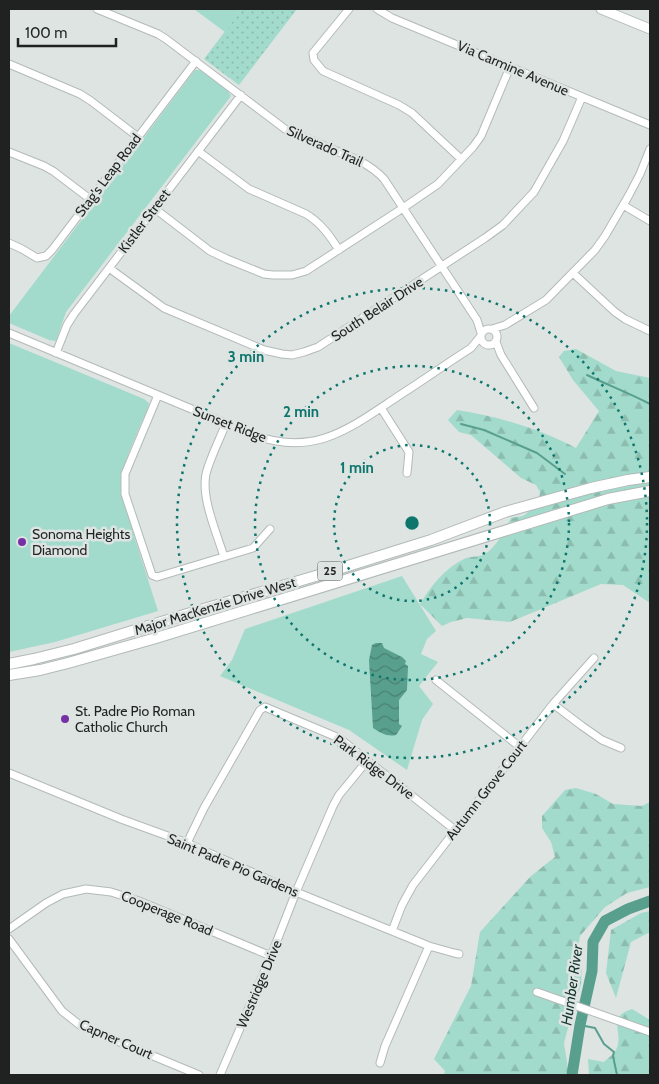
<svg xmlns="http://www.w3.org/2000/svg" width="659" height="1084" font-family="Cabin,sans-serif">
  <defs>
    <pattern id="grass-dots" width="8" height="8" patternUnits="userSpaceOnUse" patternTransform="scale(1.25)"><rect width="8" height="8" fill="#a2dbcb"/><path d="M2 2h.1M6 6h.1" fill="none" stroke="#8bbcae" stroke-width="1.8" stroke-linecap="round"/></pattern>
    <pattern id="forest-firs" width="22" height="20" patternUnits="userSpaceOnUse" patternTransform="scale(1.25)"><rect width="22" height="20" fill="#a2dbcb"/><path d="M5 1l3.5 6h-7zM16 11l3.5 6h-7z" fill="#8bbcae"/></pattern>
    <pattern id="water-waves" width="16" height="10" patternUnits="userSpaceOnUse" patternTransform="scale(1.25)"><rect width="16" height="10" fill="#589f8d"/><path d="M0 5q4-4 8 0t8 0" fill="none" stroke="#488173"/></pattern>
  </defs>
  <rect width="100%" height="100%" fill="#dde4e2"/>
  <path fill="url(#grass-dots)" d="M242 9H297L239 85 204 59Z"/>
  <path fill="url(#forest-firs)" d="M576 349 616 371 650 378V603L623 585 601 584 510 622 467 618 451 622 442 626 420 604C431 586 444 569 464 559 472 555 480 559 489 551 499 543 505 529 511 518L523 516 536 506 539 501 540 492 536 485 521 478 471 435 459 432 448 420 457 410C498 416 539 429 576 448L599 411 573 380 559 357 564 351Z
    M576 788 596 794 613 804 642 806 650 802V887L627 893 605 907 580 936 577 952 582 963 581 985 574 1005 564 1043 569 1075H444L445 1071 434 1059 471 986 480 932 531 876 555 857 551 842 542 828V816L565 790Z
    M650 911V932L631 942 616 998 606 973 611 930 641 913Z
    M632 1009 650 1020V1075H617L615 1073 614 1075H589L588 1059 604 1062C607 1059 613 1055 616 1050 625 1032 605 1018 632 1009Z"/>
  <path fill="#a2dbcb" d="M194 9H242L225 32Z
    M195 70H199L203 72 227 90 231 96 66 312 56 341 49 340 9 323V316Z
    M9 343 144 399 149 403C148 409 145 415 142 421 133 444 119 468 122 493L135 539 158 611 55 642 9 652Z
    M402 576 436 631 427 639 421 654 438 662 419 686 433 704 422 720 407 770 349 730 220 676 232 660 245 629Z"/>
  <path fill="url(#water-waves)" d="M376 643H382L384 648 402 657 406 661 405 664 408 666 407 690 399 700V724L402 726 396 735C387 737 381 733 373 728L369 660 372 645Z"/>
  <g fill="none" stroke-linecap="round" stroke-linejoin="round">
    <path stroke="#589f8d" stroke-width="2" d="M587 375C608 385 629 393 650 404
      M461 424 484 430 537 453 565 474
      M580 1025 595 1028 604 1044 614 1052 613 1056 617 1075"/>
    <path stroke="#589f8d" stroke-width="11" d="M572 1075 580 1025 592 971 593 942 605 921 628 909 650 901"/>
    <defs>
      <path id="minor" d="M97 9 158 34 166 39 285 129 360 161C369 166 377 171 384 179L477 320 481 333
        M349 9 313 53 314 60 323 71 399 105 412 113 461 159
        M377 9 392 18 650 125
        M9 64 80 94 91 101 138 137
        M198 151 249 189 306 214C321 223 330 236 339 250
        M9 152 44 166 53 171 90 199
        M623 205 650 221
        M154 208 210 251 227 259 264 274 273 275H292L306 271 403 208 438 184 473 147 481 136 510 67
        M9 243 22 249 37 258 46 256 52 250 196 61
        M109 268 164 308 264 350 282 354 292 355 304 352 318 347 485 238 503 225 534 192 563 141 582 97
        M573 273 615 312 625 319 650 331
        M481 337a8 8 0 1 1 16 0a8 8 0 1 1-16 0Z
        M492 329 505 325 546 300 595 250 605 236 629 195 640 174 650 149
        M9 333 254 435C314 457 349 429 397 397 422 381 446 364 471 348L480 337
        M496 342 501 355 534 408
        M56 353 67 325 74 314 241 95
        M158 395 125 474V494L152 575 157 577 253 548 270 529
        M381 408 409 452 407 473
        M224 557C217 533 201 499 206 474 210 458 220 439 226 423
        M436 680 520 747
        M553 704 582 726 602 740 621 748
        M9 773 121 819 187 843 296 892 392 931 429 946 454 953 459 954
        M187 843 204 808 260 710 265 707 339 738 455 830
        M9 929 46 903 63 894 86 889 111 892 139 901 271 956
        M392 931 402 905 413 885 520 747 553 704 594 658
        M9 939 62 1011 81 1026 199 1075
        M537 992 650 1032
        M380 1063 385 1046 429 946
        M220 1075 271 956 296 892 333 806 339 795 367 761"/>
      <path id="tertiary" d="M601 9 650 29"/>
      <path id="primary" d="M9 664 34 659 74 649 197 611 319 575 431 540 505 512 591 488 628 480 650 477
        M9 675 40 670 68 663 156 638 608 499 650 491"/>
    </defs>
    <use href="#minor" stroke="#b3bab7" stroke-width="9"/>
    <use href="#tertiary" stroke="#b3bab7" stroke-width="11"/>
    <use href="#primary" stroke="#b3bab7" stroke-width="12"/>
    <use href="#minor" stroke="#fff" stroke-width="7"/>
    <use href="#tertiary" stroke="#fff" stroke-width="9"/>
    <use href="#primary" stroke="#fff" stroke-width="10"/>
  </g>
  <g fill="none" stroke="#0f766e" stroke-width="2.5" stroke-dasharray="2.5 5">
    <circle cx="412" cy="523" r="78"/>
    <circle cx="412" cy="523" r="157"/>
    <circle cx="412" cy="523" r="235"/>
  </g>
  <g fill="#7631a4" stroke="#dde4e2" stroke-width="2">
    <circle cx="22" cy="542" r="5"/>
    <circle cx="65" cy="719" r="5"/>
  </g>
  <g text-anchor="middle" stroke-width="5" stroke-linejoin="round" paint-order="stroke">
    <rect fill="#dde4e2" stroke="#585c5b" stroke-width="1" x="317.5" y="561.5" width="25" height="19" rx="4"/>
    <g font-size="12" font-weight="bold" fill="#1f2221">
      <text x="330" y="575">25</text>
    </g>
    <g font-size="14" fill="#1f2221" stroke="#dde4e2">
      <text transform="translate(513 68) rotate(23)" y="5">Via Carmine Avenue</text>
      <text transform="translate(325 146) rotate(24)" y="5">Silverado Trail</text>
      <text transform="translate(108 175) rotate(-53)" y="5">Stag's Leap Road</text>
      <text transform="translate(144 221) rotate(-53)" y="5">Kistler Street</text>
      <text transform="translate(377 309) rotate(-33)" y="5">South Belair Drive</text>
      <text transform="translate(230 424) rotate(21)" y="5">Sunset Ridge</text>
      <text transform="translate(215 606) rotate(-17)" y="5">Major MacKenzie Drive West</text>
      <text transform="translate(374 767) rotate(37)" y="5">Park Ridge Drive</text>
      <text transform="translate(486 790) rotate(-52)" y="5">Autumn Grove Court</text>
      <text transform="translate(233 865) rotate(23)" y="5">Saint Padre Pio Gardens</text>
      <text transform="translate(167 913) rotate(22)" y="5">Cooperage Road</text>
      <text transform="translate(259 984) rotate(-67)" y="5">Westridge Drive</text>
      <text transform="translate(116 1039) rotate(24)" y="5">Capner Court</text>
    </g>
    <g font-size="14" fill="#1f2221" stroke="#dde4e2" text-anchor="start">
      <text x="32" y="539">Sonoma Heights<tspan x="32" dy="16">Diamond</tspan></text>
      <text x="75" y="716">St. Padre Pio Roman<tspan x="75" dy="16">Catholic Church</tspan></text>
    </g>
    <g font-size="15" font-style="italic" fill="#14372e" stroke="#dde4e2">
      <text transform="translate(572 985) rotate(-82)" y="5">Humber River</text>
    </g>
  </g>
  <circle cx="412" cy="523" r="8" fill="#0f766e" stroke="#dde4e2" stroke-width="2.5"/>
  <g font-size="15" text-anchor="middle" font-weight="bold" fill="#0f766e" stroke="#dde4e2" stroke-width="5" stroke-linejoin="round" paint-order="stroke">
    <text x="246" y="362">3 min</text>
    <text x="301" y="417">2 min</text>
    <text x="357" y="473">1 min</text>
  </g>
  <rect width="659" height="1084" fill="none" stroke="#1f2221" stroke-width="20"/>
  <path d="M18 38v8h98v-8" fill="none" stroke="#1f2221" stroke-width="2.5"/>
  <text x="25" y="38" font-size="15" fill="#1f2221" stroke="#dde4e2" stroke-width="4" paint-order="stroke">100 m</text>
</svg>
